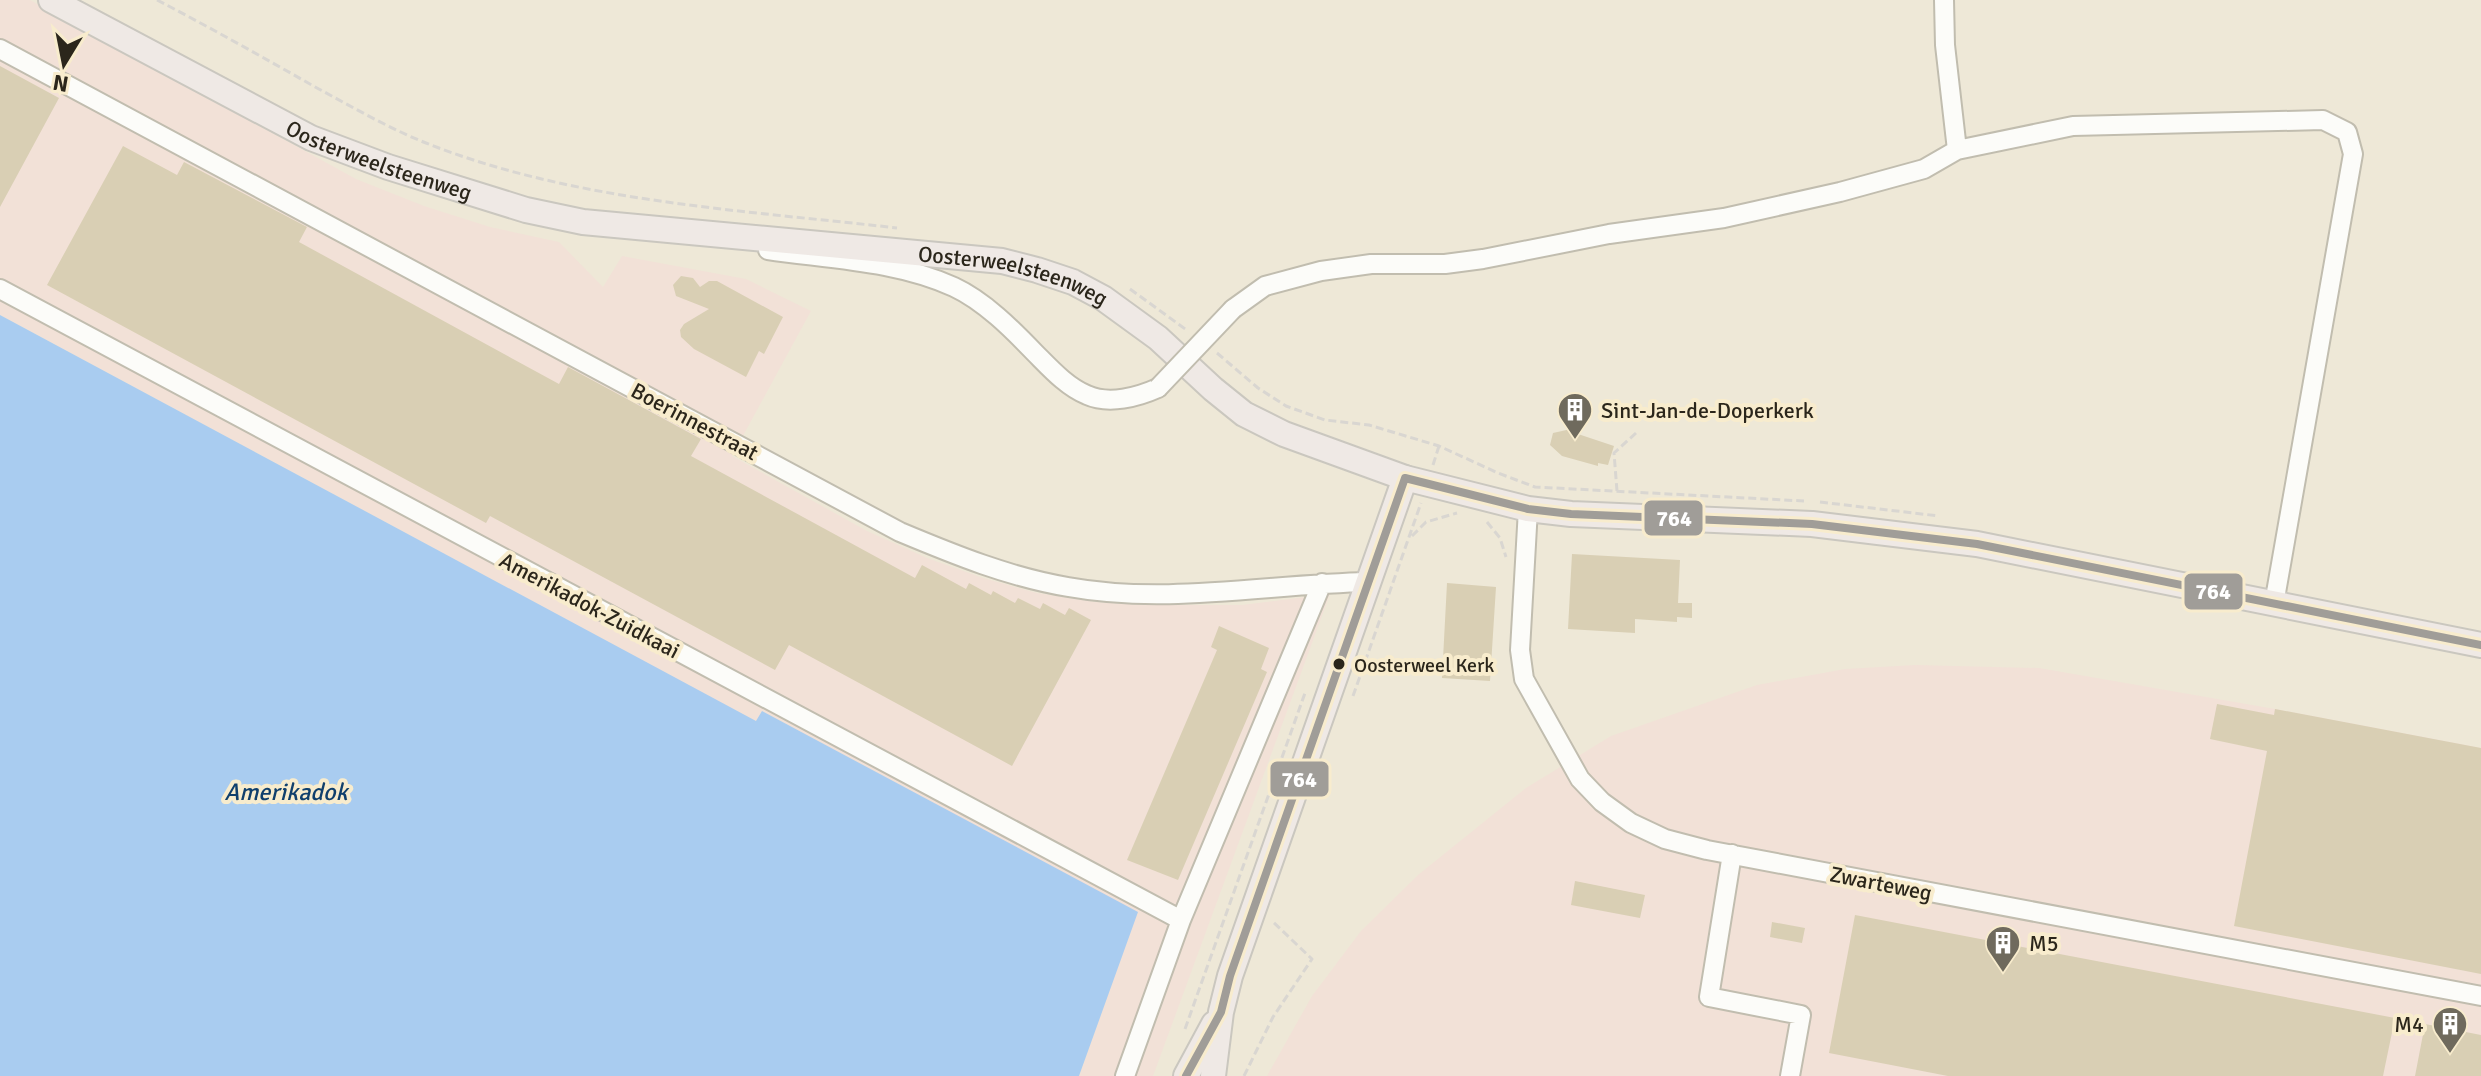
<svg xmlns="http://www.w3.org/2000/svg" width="2481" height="1076" font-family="Signika,sans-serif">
  <rect width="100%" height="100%" fill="#eee8d7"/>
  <path fill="#f2e1d7" d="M0 0H30L356 179 424 206 490 227 559 242 603 287 622 256 746 279 811 311 732 456 867 531 927 558 983 578 1037 593 1095 602 1143 605H1242L1330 594 1153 1076H1079L1137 912 762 711 757 722 0 315Z
    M1915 665 2039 668 2275 709 2481 748V1076H1267L1312 996 1361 931 1418 875 1526 788 1611 736 1757 685 1845 669Z"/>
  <path fill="#a9ccf0" d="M0 315 756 721 762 711 1138 912 1079 1076H0Z"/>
  <path fill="#d9cfb4" d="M0 66 59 98 0 207Z
    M123 146 177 175 184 162 307 227 299 242 559 384 568 367 701 439 691 456 915 578 922 565 966 589 969 583 991 595 993 591 1015 603 1018 598 1040 609 1043 603 1065 615 1069 608 1091 620 1012 766 789 645 775 670 490 516 486 523 47 285Z
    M681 276 693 278 700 287 709 281H717L783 317 764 354 759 351 746 377 694 349 681 337 680 330 684 324 709 309 676 296 673 285Z
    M1580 427 1578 434 1614 446 1608 465 1598 463V466L1562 456 1550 445 1553 433Z
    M1572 554 1680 560 1678 603H1692V618L1677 617V622L1635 619V633L1568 629Z
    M1447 583 1496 587 1490 681 1442 678Z
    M1219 626 1269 648 1261 669 1267 672 1178 880 1127 860 1217 650 1211 647Z
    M2217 704 2274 715 2275 709 2481 748V974L2234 926 2267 751 2210 739Z
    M1575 881 1645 895 1640 918 1571 905Z
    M1855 915 2395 1018 2383 1076H1948L1829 1053Z
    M1772 922 1805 928 1802 943 1770 937Z
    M2425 1024 2481 1035V1076H2415Z"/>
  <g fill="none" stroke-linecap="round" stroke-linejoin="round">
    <defs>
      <path id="minor" d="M0 49 900 532C955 555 1009 577 1068 587 1167 605 1269 584 1368 582
        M1957 150 2073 126 2323 120 2347 132 2353 154 2274 604
        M768 250C830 259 897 261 954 287 984 301 1012 329 1035 353 1050 368 1067 387 1087 395 1109 405 1138 397 1158 388
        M0 289 1181 920
        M1233 309 1265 286 1321 271 1371 264H1445L1483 259 1609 234 1724 218 1840 192 1924 169 1957 150 1945 45 1944 0
        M1528 509 1520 650 1524 679 1580 779 1602 802 1631 823 1665 839 1707 850 2481 996
        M1732 854 1709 997 1801 1015 1790 1076
        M1125 1076 1181 920 1322 583"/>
      <g id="major">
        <path id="s1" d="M51 0 311 138 388 167 526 210 583 222 1002 261 1037 270 1073 282 1103 298 1158 338 1213 389 1244 414 1284 434 1405 478 1528 509 1571 514 1812 524 1977 544 2481 645"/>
        <path d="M1186 1076 1214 1024"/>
        <path d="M1213 1076 1221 1012 1230 976 1405 478"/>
      </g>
    </defs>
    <use href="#minor" stroke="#c1bdaf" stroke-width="22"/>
    <use href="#major" stroke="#cac7bf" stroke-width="28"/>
    <path stroke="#d9d6d1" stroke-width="3" stroke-dasharray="8 4" stroke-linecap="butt" d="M157 0C211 28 264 58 317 88 354 108 392 130 431 145 578 202 741 210 897 228
      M1130 289 1188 331
      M1217 353 1258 388 1286 406 1325 420 1369 425 1439 446 1498 473 1535 487 1804 501
      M1433 465 1439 446
      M1617 491 1614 453 1636 433
      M1820 502 1939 516
      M1487 522 1500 538 1506 557
      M1412 536 1426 522 1457 513
      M1353 696 1421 503
      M1185 1029 1305 693
      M1244 1076 1273 1017 1312 959 1272 921"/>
    <use href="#minor" stroke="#fcfcf9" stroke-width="18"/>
    <use href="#major" stroke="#efe9e5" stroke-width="24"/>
    <defs>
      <path id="minor-bridge" d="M1158 388 1233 309"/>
    </defs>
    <use href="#minor-bridge" stroke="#c1bdaf" stroke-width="22" stroke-linecap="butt"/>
    <use href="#minor-bridge" stroke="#fcfcf9" stroke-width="18"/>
    <defs>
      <path id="bus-1" d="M1405 478 1528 509 1571 514 1812 524 1977 544 2481 645
        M1186 1076 1221 1012 1230 976 1405 478"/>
    </defs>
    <use href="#bus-1" stroke="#f8eccd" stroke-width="14"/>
    <use href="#bus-1" stroke="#a09d98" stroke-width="8"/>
  </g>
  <defs>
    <symbol id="building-pin" viewBox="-11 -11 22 30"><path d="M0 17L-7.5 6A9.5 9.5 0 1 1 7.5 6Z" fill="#6f6a5d" stroke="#f8eccd"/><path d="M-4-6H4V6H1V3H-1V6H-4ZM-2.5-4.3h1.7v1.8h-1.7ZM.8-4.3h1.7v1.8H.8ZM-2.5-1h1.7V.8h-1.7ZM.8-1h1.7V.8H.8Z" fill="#fff"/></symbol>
  </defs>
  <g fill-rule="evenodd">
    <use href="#building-pin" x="1555" y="390" width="40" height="54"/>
    <use href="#building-pin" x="1983" y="923" width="40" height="54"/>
    <use href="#building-pin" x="2430" y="1004" width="40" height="54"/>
  </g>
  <circle fill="#2b261b" stroke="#f8eccd" stroke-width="3" cx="1339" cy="664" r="7"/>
  <g text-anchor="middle" stroke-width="8" stroke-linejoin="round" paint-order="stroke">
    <g font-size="20" fill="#2b261b" stroke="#f8eccd" text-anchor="start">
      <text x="1354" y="672">Oosterweel Kerk</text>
    </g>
    <g font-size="22" fill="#2b261b" stroke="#f8eccd">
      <text dy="8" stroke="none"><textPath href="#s1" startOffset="366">Oosterweelsteenweg</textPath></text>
      <text dy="8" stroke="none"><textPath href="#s1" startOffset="1014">Oosterweelsteenweg</textPath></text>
      <text transform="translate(695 421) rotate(28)" y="8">Boerinnestraat</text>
      <text transform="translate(590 605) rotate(28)" y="8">Amerikadok-Zuidkaai</text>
      <text transform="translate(1881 883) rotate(11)" y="8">Zwarteweg</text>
    </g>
    <g font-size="22" fill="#2b261b" stroke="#f8eccd" text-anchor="start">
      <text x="1601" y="418">Sint-Jan-de-Doperkerk</text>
      <text x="2029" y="951">M5</text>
      <text x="2424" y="1032" text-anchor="end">M4</text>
    </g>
    <g font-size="24" font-style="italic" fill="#103f6c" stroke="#f8eccd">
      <text x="286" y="800">Amerikadok</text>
    </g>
  </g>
  <g stroke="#f8eccd" stroke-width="3">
    <rect x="1643" y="499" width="61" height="38" rx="8" fill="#a09d98"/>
    <rect x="2183" y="572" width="61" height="39" rx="8" fill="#a09d98"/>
    <rect x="1269" y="760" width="61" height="38" rx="8" fill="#a09d98"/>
  </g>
  <g font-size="22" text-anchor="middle" font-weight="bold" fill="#fff">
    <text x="1674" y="526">764</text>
    <text x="2213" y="599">764</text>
    <text x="1299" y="787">764</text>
  </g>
  <g transform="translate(64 64) rotate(190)" stroke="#f8eccd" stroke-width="6" paint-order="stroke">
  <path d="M0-6L14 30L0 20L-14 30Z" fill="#2b261b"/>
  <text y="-12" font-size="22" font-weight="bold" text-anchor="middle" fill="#2b261b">N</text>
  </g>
</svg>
